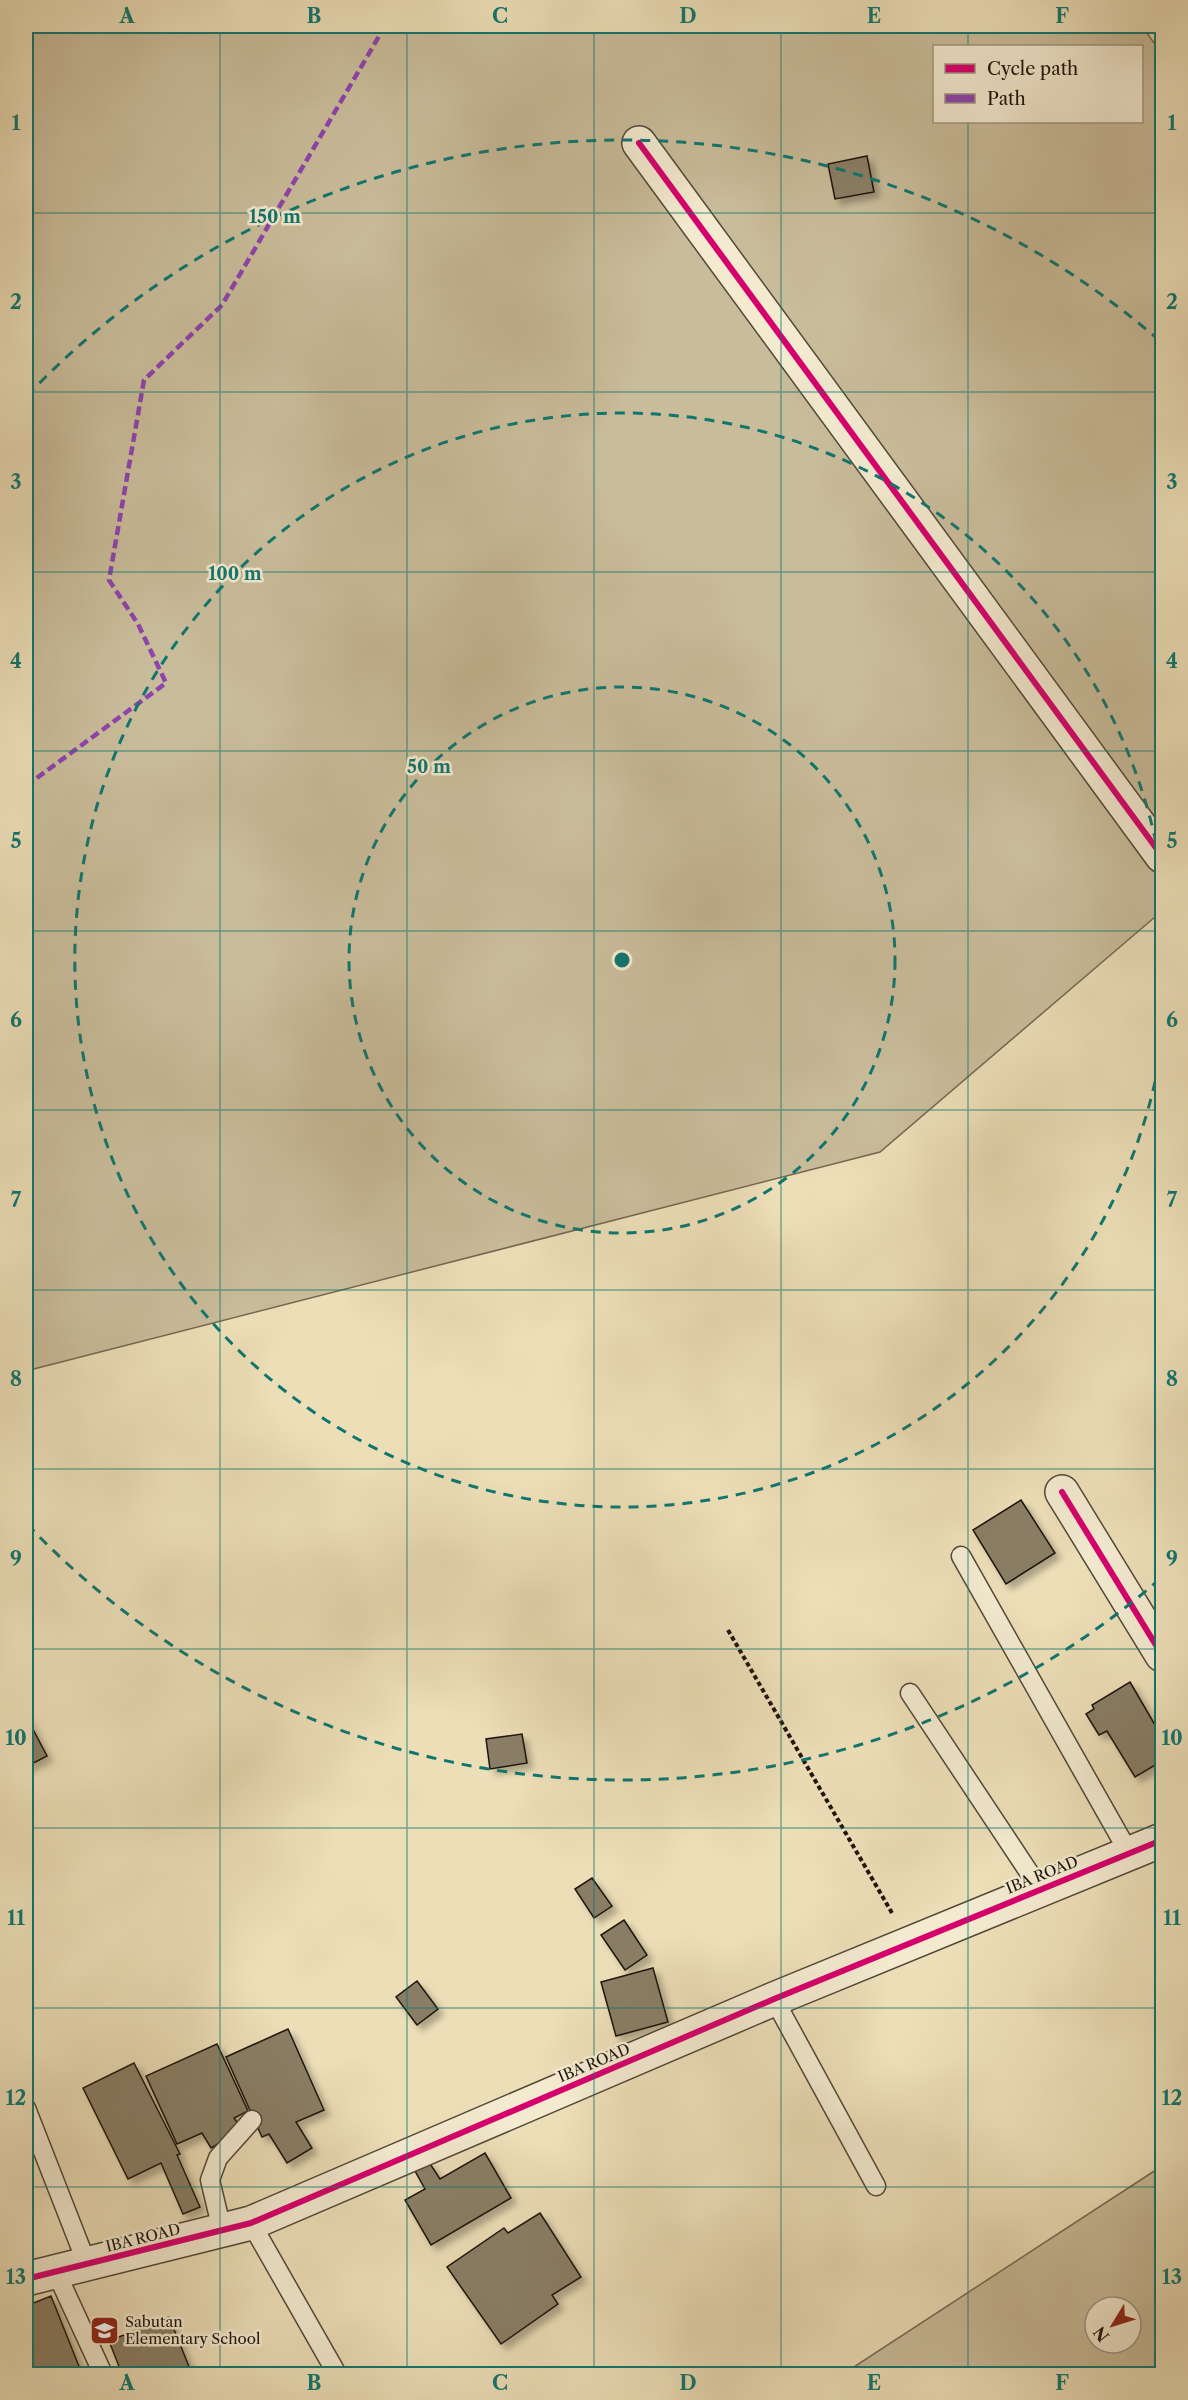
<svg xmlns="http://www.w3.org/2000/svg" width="1188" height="2400" font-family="'Libre Caslon Text',serif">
  <defs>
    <filter id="shadow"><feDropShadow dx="5.5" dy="5.5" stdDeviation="3" flood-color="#0004"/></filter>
  </defs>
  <rect width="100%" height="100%" fill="#ecdeb7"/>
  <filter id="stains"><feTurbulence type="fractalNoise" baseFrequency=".00333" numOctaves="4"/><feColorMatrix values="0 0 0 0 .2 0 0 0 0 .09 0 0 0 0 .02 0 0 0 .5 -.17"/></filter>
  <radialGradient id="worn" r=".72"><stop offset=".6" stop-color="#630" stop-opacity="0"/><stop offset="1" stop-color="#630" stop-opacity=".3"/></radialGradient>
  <path fill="#c9bc9a" stroke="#746854" stroke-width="1.5" fill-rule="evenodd" d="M26 26H1142L1162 54V911L880 1152 26 1371ZM934 46H1142V122H934Z
    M1162 2166V2374H843ZM1095 2307H1131V2343H1095Z"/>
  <path fill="#897e65" stroke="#1e150d" stroke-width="1.5" filter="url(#shadow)" d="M867 156 874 192 835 199 828 164Z
    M1021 1500 1055 1553 1006 1584 973 1530Z
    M1130 1682 1162 1737V1761L1135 1777 1107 1731 1099 1735 1086 1714 1094 1709 1092 1705Z
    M26 1716 47 1756 26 1767Z
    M522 1734 527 1763 490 1769 486 1739Z
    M592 1878 612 1906 594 1918 575 1889Z
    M624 1920 647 1955 625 1970 601 1935Z
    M653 1968 668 2022 616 2036 601 1982Z
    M417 1981 438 2009 417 2025 396 1997Z
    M288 2029 324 2110 296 2122 312 2148 287 2163 269 2134 262 2137 226 2057Z
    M217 2044 248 2111 234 2118 242 2130 211 2148 202 2133 177 2144 146 2076Z
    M134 2063 180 2154 177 2155 200 2207 183 2214 161 2163 128 2179 83 2088Z
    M485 2153 511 2198 431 2245 405 2200 425 2189 415 2171 429 2162 440 2179Z
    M540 2213 581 2277 552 2295 558 2304 501 2344 447 2267 504 2228 508 2233Z
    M51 2296 82 2374H26V2306Z
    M169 2317 192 2374H122L109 2341Z"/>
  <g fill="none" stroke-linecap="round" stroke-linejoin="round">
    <defs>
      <path id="service" d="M961 1556 1129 1853
        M910 1693 1040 1889
        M774 1999 876 2186
        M26 2108 87 2264
        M251 2223 337 2374
        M222 2230 210 2180 218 2158 252 2120
        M56 2272 103 2374"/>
      <path id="minor" d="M639 143 1162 856
        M1062 1492 1162 1655"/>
      <path id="tertiary" d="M26 2279 251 2223 774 1999 1162 1840"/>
    </defs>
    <use href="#service" stroke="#524738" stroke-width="21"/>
    <use href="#minor" stroke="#524738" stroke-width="36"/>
    <use href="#tertiary" stroke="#524738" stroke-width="36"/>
    <path stroke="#1e150d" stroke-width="4" stroke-dasharray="4.5 3" stroke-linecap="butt" d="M728 1630 892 1913"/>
    <use href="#service" stroke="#f3ead0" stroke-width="18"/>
    <use href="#minor" stroke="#f3ead0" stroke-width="33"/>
    <use href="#tertiary" stroke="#f3ead0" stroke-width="33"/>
    <path stroke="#8e44ad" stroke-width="4.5" stroke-dasharray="9 4.5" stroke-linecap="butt" d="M26 786 166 683 138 624 109 580 144 380 222 305 385 26"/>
    <defs>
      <path id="cycleway" d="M639 143 1162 856
        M1062 1492 1162 1655
        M26 2279 251 2223 774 1999 1162 1840"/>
    </defs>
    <use href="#cycleway" stroke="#f3ead0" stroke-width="10"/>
    <use href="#cycleway" stroke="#d6006c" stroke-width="6"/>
  </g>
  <path fill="none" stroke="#0f766e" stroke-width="1.5" stroke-opacity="0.55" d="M220 26V2374M407 26V2374M594 26V2374M781 26V2374M968 26V46M968 122V2374M26 213H1162M26 392H1162M26 572H1162M26 751H1162M26 931H1162M26 1110H1162M26 1290H1162M26 1469H1162M26 1649H1162M26 1828H1162M26 2008H1162M26 2187H1162"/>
  <g fill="none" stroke="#0f766e" stroke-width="3" stroke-dasharray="10 8">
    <circle cx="622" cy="960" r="273"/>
    <path d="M1162 1046A547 547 0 1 1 1162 874"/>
    <path d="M1160 1579A820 820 0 0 1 27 1524M27 396A820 820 0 0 1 1160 341"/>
  </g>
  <defs>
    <symbol id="school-square" viewBox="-11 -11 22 22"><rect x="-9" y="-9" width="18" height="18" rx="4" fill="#8f2418" stroke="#f3ead0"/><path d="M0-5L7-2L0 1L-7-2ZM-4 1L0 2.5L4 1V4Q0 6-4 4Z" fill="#fff"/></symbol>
  </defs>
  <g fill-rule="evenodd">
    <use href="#school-square" x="88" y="2314" width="33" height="33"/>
  </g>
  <g text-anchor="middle" stroke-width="5" stroke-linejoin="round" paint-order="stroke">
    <g font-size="15" fill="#1e150d" stroke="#f3ead0">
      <text transform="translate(1042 1875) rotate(-22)" y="5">IBA ROAD</text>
      <text transform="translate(594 2063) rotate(-23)" y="5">IBA ROAD</text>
      <text transform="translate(143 2238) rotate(-14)" y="5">IBA ROAD</text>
    </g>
    <g font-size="15" fill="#1e150d" stroke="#f3ead0" text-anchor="start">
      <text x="125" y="2327">Sabutan<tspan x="125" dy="17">Elementary School</tspan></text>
    </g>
  </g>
  <circle cx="622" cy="960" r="9" fill="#0f766e" stroke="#f3ead0" stroke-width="3"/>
  <g font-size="18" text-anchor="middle" font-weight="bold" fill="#0f766e" stroke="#f3ead0" stroke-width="5" stroke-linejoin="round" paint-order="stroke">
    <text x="275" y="223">150 m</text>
    <text x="235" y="580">100 m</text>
    <text x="429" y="773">50 m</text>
  </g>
  <rect width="1188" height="2400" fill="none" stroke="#ecdeb7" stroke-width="66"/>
  <rect x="933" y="45" width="210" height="78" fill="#f3ead0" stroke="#9e9582" stroke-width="1.5"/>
  <rect x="945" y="64" width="30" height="9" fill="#d6006c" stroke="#9e9582" stroke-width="1.5"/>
  <text x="987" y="75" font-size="18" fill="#1e150d">Cycle path</text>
  <rect x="945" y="94" width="30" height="9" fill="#8e44ad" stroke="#9e9582" stroke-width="1.5"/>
  <text x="987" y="105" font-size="18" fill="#1e150d">Path</text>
  <g transform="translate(1113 2325) rotate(232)"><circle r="28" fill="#f3ead0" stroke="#9e9582" stroke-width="1.5"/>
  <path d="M0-4.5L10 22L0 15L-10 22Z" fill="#8f2418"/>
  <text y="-9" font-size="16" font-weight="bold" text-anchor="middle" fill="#1e150d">N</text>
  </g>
  <rect x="33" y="33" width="1122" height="2334" fill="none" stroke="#0f766e" stroke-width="2"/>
  <g font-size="20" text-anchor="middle" font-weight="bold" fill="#0f766e">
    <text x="127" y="23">A</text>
    <text x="314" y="23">B</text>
    <text x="500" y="23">C</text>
    <text x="688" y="23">D</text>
    <text x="874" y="23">E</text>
    <text x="1062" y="23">F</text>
    <text x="16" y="130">1</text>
    <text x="1172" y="130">1</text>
    <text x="16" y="309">2</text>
    <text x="1172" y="309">2</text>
    <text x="16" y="489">3</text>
    <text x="1172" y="489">3</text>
    <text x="16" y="668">4</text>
    <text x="1172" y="668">4</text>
    <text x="16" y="848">5</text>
    <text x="1172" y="848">5</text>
    <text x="16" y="1027">6</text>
    <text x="1172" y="1027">6</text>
    <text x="16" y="1207">7</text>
    <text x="1172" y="1207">7</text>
    <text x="16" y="1386">8</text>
    <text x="1172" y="1386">8</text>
    <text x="16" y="1566">9</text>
    <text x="1172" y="1566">9</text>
    <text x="16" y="1745">10</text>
    <text x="1172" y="1745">10</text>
    <text x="16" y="1925">11</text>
    <text x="1172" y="1925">11</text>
    <text x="16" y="2105">12</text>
    <text x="1172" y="2105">12</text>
    <text x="16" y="2284">13</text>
    <text x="1172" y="2284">13</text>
    <text x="127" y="2390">A</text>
    <text x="314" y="2390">B</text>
    <text x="500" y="2390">C</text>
    <text x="688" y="2390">D</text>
    <text x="874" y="2390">E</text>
    <text x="1062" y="2390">F</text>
  </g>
  <rect width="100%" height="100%" filter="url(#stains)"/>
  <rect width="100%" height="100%" fill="url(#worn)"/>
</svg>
